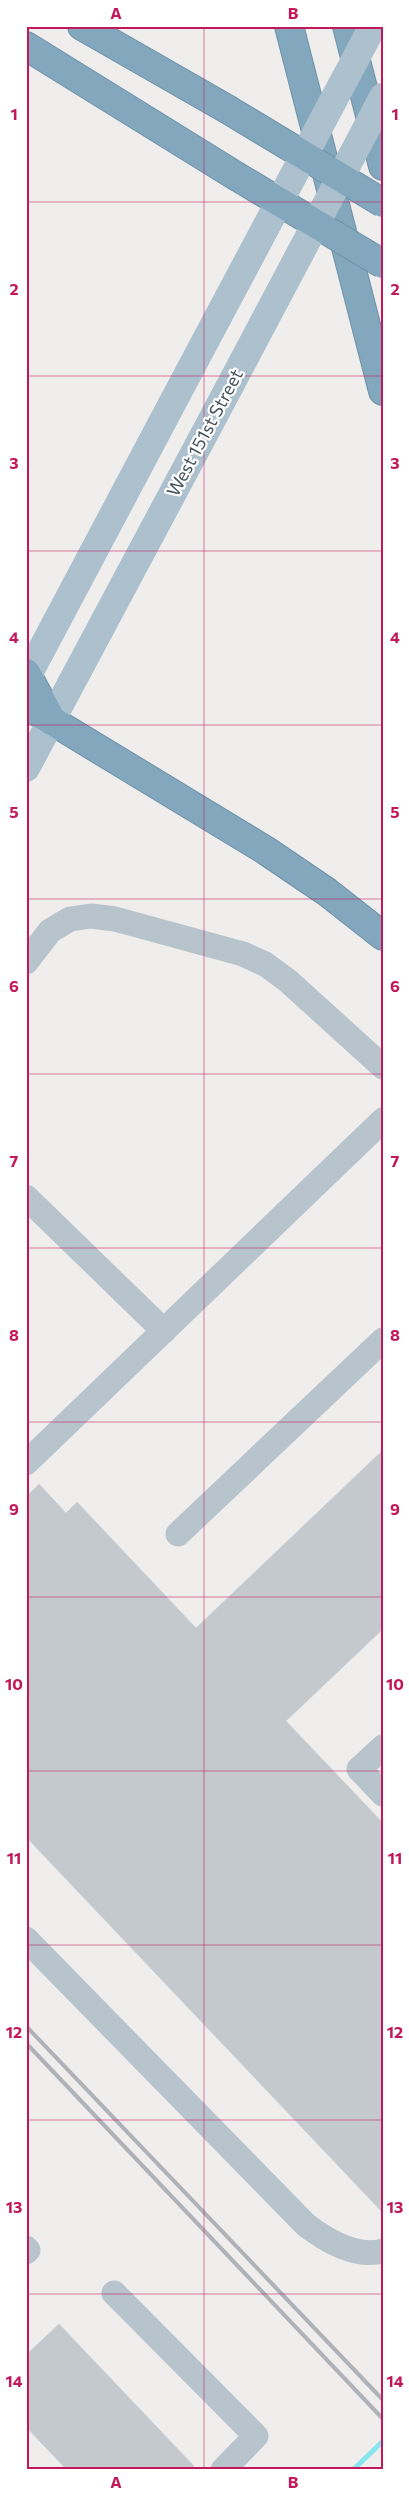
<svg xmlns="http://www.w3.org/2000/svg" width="409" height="2496" font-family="Commissioner,sans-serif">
  <rect width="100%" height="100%" fill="#f0eded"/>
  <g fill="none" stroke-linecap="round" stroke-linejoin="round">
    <path stroke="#86e5ed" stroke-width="5" d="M353 2470 382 2442"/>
  </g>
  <path fill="#c4c9cd" stroke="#d1d4d9" d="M383 1450V1629L286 1721 383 1823V2213L26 1837V1497L39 1484 66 1513 77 1502 196 1628Z
    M59 2324 194 2466 190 2470H67L26 2427V2355Z"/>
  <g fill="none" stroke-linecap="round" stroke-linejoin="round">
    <defs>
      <path id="highway" d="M82 26 227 109
        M289 26 383 391
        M347 26 383 166
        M26 46 236 176
        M26 673 52 721
        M26 705 265 850 327 892 383 936"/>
    </defs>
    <use href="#highway" stroke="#6f92a9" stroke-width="30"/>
    <path stroke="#b8c4cb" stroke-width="25" d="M26 962 50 931 70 919 91 916 115 919 243 954 265 964 287 980 383 1067
      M26 1197 164 1331
      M26 1463 383 1120
      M178 1534 383 1340
      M383 1747 359 1769 383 1794
      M26 1939 306 2225C327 2241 356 2258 383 2251
      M26 2248 28 2250 26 2252
      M114 2293 256 2436 223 2470"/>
    <path stroke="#acc1cd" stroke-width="28" d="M26 679 218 317
      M26 768 215 414"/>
    <use href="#highway" stroke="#83a7bd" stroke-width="28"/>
    <path stroke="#afb3b8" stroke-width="4" d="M26 2026 383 2400
      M26 2043 383 2419"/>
    <defs>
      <path id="highway-bridge" d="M227 109 383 203
        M236 176 383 264"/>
    </defs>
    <use href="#highway-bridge" stroke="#6f92a9" stroke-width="30" stroke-linecap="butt"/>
    <path stroke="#acc1cd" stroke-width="28" d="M218 317 373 26
      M215 414 383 97"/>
    <use href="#highway-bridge" stroke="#83a7bd" stroke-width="28"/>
  </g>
  <path fill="none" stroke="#c2185b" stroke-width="1" stroke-opacity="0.55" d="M204 26V2470M26 202H383M26 376H383M26 551H383M26 725H383M26 899H383M26 1074H383M26 1248H383M26 1422H383M26 1597H383M26 1771H383M26 1945H383M26 2120H383M26 2294H383"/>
  <g text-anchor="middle" stroke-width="4.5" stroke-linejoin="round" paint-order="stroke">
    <g font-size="18" fill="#45535b" stroke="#fff">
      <text transform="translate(205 433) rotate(-62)" y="6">West 151st Street</text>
    </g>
  </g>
  <rect width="409" height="2496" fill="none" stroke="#ffffff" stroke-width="55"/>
  <rect x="28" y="28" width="354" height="2440" fill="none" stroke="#c2185b" stroke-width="2"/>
  <g font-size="16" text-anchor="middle" font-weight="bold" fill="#c2185b">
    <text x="116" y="19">A</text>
    <text x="293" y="19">B</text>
    <text x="14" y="120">1</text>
    <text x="395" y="120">1</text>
    <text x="14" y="295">2</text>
    <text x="395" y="295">2</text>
    <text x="14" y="469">3</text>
    <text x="395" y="469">3</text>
    <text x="14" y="643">4</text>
    <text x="395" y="643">4</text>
    <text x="14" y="818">5</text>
    <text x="395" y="818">5</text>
    <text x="14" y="992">6</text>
    <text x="395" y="992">6</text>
    <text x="14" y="1167">7</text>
    <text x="395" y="1167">7</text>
    <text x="14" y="1341">8</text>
    <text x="395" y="1341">8</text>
    <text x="14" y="1515">9</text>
    <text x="395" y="1515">9</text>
    <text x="14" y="1690">10</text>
    <text x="395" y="1690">10</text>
    <text x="14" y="1864">11</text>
    <text x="395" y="1864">11</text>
    <text x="14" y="2038">12</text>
    <text x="395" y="2038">12</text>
    <text x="14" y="2213">13</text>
    <text x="395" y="2213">13</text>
    <text x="14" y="2387">14</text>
    <text x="395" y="2387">14</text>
    <text x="116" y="2488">A</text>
    <text x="293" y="2488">B</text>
  </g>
</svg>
